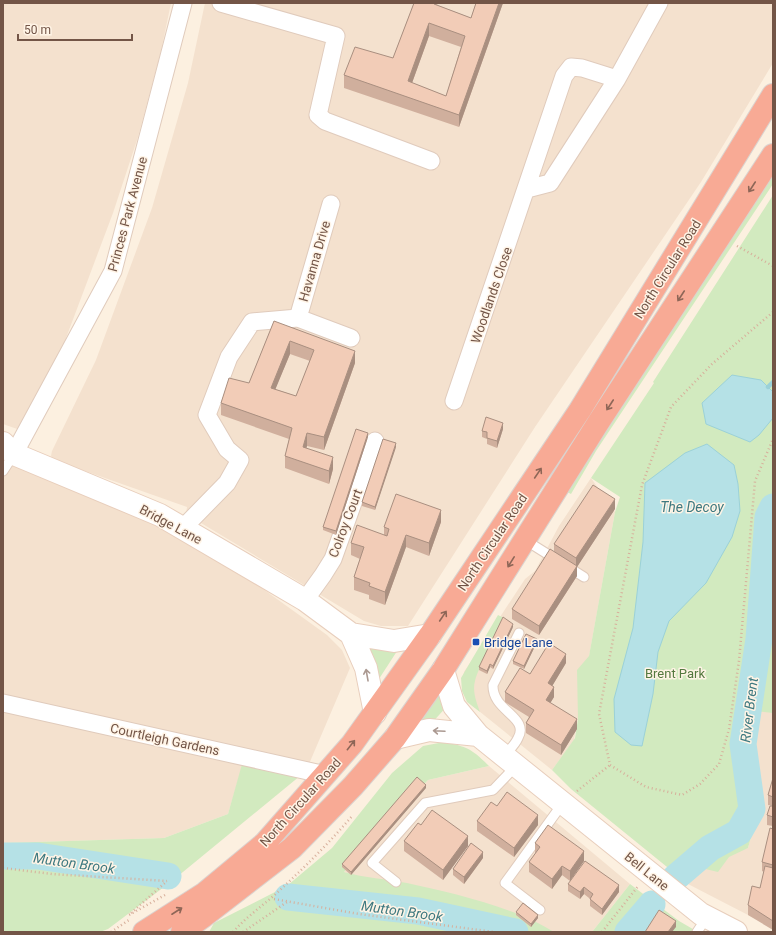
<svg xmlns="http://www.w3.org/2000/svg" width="776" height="935" font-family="Roboto,sans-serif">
  <rect width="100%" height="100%" fill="#fcf0e0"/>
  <path fill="#f4e1ce" d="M3 3H171L161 51 138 137 113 213 63 346 20 430 3 424Z
    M205 3H773V63L701 182 535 427 408 626H381L364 621 186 514 187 507 54 460 51 456 52 451 96 360 152 208 188 83Z
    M3 443 160 515 327 635 342 650 350 668 306 771 245 757 228 814 164 838 3 843Z
    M591 478 615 512 574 740 552 770 474 707 462 687 464 672 525 579 535 571 559 526Z
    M773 552V928L688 884 709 858 748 848 758 813 748 739 762 684Z
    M489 766 630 884 592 932H548L475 916 344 872 428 780Z"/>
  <path fill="#d2eabf" d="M773 174V184L596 451 571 494 567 492Z
    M773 195V713L756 711 748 739 758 813 748 848 729 857 718 872 701 868 688 884 571 789 552 770 575 738 578 719 577 670 589 656 615 512 620 497 591 478 654 383 653 382Z
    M498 615 508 620C498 636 479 664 475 681 472 692 477 703 480 712L467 702 462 691 461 678Z
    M366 643 401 645 377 682Z
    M440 694 449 704 430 725 422 723V720Z
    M444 742C468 747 472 749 489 766L428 780 344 872C365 878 386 879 407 883 453 893 514 907 554 932H209L214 923 275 892 282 886 288 885 332 848 392 773 423 746Z
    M244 757 306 771 172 881 108 929 100 932H3V843L164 838 228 814Z
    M630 884 679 921 698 932H592Z"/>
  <path fill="#b5e1e6" stroke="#9bd1d8" d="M732 375 761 380 773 392V418L759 435 750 442 706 424 702 403Z
    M707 444 734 465 738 484 740 511 732 537 706 583 669 621 658 652 653 694 642 746 631 745 615 732 614 699 633 628 643 542 645 483 685 453Z"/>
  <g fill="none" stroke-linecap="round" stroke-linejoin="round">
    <path stroke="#9bd1d8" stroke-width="4.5" d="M768 387 773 382"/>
    <path stroke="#b5e1e6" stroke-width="27" d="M3 856H38L168 876
      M675 878 710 848 739 832 752 809 743 744 759 639 768 517 773 507
      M288 897 418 911 515 932
      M628 932 652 904"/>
    <defs>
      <path id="lane" d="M3 471 14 454
        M525 540 584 577
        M504 756C509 750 515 745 518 738 530 717 492 711 493 685L519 633
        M396 882 372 863 425 803 493 790 516 766
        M540 910 505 883 563 803
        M697 932 707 917"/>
      <path id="street" d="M221 3 336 36 318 115 325 121 431 161
        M527 189 550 183 617 79 659 3
        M298 318 351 338
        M454 401 564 76 571 67 582 68 617 79
        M14 454 113 271 183 3
        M182 529 227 483 240 460 227 449 207 415 229 357 252 322 298 318 331 204
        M305 600 323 575 333 559 375 441
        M3 703 326 775"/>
      <path id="secondary" d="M3 443 14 454 160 515 305 600 351 634 394 641 430 635
        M351 634 366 668 375 713
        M443 670 454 706 478 735 701 914 736 932
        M395 738 429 730 478 735"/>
      <path id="highway" d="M144 932 205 893 265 843 352 744 430 635 580 410 773 95
        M182 932 204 916 292 848 353 786 395 738 443 670 598 423 773 155"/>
    </defs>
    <use href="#lane" stroke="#e0cbbc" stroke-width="11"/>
    <use href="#street" stroke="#e0cbbc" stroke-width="19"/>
    <use href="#secondary" stroke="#e8cebc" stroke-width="24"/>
    <use href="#highway" stroke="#dbd3cf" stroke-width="24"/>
    <path stroke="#d7af9b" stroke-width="2.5" stroke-dasharray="1 3" stroke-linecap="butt" d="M737 246 773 266
      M773 312 712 364 671 407 642 485 599 714 610 765 646 787 682 795 700 784 719 764 729 729 739 661 755 481 773 439
      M577 791 610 765
      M3 868 52 874 167 881
      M165 895 129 915 167 881
      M274 899 359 914 494 932
      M111 932 129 920
      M233 932C247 916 264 905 279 891 305 867 330 842 353 815
      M243 932 287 902
      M602 932 639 885"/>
    <use href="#lane" stroke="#fff" stroke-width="9"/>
    <use href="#street" stroke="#fff" stroke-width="17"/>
    <use href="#secondary" stroke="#fff" stroke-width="22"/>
    <use href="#highway" stroke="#f8aa95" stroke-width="22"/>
  </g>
  <path fill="#d0af9d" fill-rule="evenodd" d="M414 3H438L437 5 471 18 476 3H503L459 127 344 88V75L393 58ZM429 36 461 47 446 96 412 83Z
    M274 321 355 363 324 450 307 446 306 448 333 469 329 484 285 468V456L289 439 221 415V403L249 383ZM290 354 310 361 296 396 275 389Z
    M503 429 497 448 487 444V439L482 437V431Z
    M368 437 336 535 323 530V527Z
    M396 447 375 510 362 506V502Z
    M615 509 577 567V576L539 635 512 619V609L554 552V544Z
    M441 522 429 556 406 547 385 605 369 599V595L354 590V577L360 559 351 555V543L384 535V527Z
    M513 627 493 669 490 667 487 674 479 670V667Z
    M537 642 524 669 513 664V661Z
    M566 663 552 686 554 697 550 703 577 729 561 755 526 733V723L529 717 505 702V692L530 674Z
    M773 778V806L768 805V795Z
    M426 788 351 875 342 867V864Z
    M497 806 538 825 514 857 477 831V821Z
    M773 806V826L767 825V815Z
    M421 825 468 846 443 880 404 851V841Z
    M773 829V930L748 915V905L760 888 764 872 762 871V862Z
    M535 843 584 861 570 881 562 875 552 889 529 872V862L535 854Z
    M483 858 464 884 453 875V869Z
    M568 884 619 892 602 915 590 906V899L589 898 584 894 580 899 568 891Z
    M516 912 538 918 531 927 516 915Z"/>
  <path fill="#a98f80" d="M499 3H503L459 127V115Z
    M429 23V36L408 94V81Z
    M290 341V354L271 400V388Z
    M355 351V363L324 450V437Z
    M503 423V429L497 448V441Z
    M307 433V446L303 459V447Z
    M368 433V437L336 535V531Z
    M396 443V447L375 510V507Z
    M333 457V469L329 484V471Z
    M615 499V509L577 567V576L539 635V626L576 567V558Z
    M441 510V522L429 556V543Z
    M406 535V547L385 605V592Z
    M513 624V627L493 669V666Z
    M537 639V642L524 669V666Z
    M566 654V663L548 693V683Z
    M490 664V667L487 674V671Z
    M554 687V697L546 710V700Z
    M577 719V729L561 755V745Z
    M426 785V788L351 875V872Z
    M538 815V825L514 857V848Z
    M468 836V846L443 880V870Z
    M584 851V861L570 881V871Z
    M483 852V858L464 884V877Z
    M562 866V875L552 889V879Z
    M619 885V892L602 915V909Z
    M584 887V894L580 899V892Z
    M538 915V918L531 927V924Z
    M676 921V927L672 932H668Z"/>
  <path fill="#f2ccb7" stroke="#a98f80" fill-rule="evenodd" d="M414 3H434V4L471 18 476 3H499L459 115 344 75 355 47 393 58ZM429 23 465 36 446 96 408 81Z
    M274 321 355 351 324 437 307 433 303 447 333 457 329 471 285 456 292 428 221 403 229 378 249 383ZM290 341 314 350 296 396 271 388Z
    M486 417 503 423 497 441 487 438V432L482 431Z
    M356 429 368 433 336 531 323 527Z
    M383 439 396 443 375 507 362 502Z
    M593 485 615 499 576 558 554 544Z
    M396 494 441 510 429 543 406 535 385 592 369 586 370 583 354 577 364 547 351 543 357 525 387 536 389 529 384 527Z
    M550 549 577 566 539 626 512 609Z
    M503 617 513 624 493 666 490 664 487 671 479 667Z
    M526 634 537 639 524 666 513 661Z
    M549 643 566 654 548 683 554 687 546 700 577 719 561 745 526 723 534 710 505 692 520 668 530 674Z
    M417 777 426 785 351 872 342 864Z
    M773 778V797L768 795Z
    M507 792 538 815 514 848 477 821 491 802 497 806Z
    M770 806H773V817L767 815Z
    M432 810 468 836 443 870 404 841 418 823 421 825Z
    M548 825 584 851 570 871 562 866 552 879 529 862 540 847 535 843Z
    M770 828 773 829V865L762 862Z
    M471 843 483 852 464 877 453 869Z
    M585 861 619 885 602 909 590 899 593 894 589 891 584 887 580 892 568 884Z
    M765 866 773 868V921L748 905 752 886 760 888Z
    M523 903 538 915 531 924 516 912Z
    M659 910 676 921 668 932H645Z"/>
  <defs><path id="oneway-shaft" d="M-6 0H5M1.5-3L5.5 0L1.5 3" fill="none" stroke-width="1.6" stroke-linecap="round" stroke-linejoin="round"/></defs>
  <g stroke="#8e6657">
    <use href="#oneway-shaft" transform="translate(752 187) rotate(123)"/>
    <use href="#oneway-shaft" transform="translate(681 296) rotate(123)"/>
    <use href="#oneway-shaft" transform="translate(610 405) rotate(123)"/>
    <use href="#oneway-shaft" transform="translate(538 473) rotate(-56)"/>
    <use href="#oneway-shaft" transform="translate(511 562) rotate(122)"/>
    <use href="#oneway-shaft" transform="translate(443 616) rotate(-56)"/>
    <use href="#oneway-shaft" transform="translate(351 745) rotate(-52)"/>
    <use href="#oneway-shaft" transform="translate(177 911) rotate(-33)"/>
  </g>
  <g stroke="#ab9991">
    <use href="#oneway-shaft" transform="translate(367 675) rotate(-100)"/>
    <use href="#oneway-shaft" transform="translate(439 731) rotate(-177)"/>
  </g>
  <rect fill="#1a4fb4" stroke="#fff4e6" stroke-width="1.5" x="472" y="638" width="8" height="8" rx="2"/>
  <g text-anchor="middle" stroke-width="3" stroke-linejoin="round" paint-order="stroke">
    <g font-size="13" fill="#735547" stroke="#fff4e6">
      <text transform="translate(127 214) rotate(-75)" y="5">Princes Park Avenue</text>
      <text transform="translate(314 261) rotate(-74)" y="5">Havanna Drive</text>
      <text transform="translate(667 269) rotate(-58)" y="5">North Circular Road</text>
      <text transform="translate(491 295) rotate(-71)" y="5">Woodlands Close</text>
      <text transform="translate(345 523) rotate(-69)" y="5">Colroy Court</text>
      <text transform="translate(171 524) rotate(28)" y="5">Bridge Lane</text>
      <text transform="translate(492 542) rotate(-56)" y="5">North Circular Road</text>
      <text transform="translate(165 739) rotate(12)" y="5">Courtleigh Gardens</text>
      <text transform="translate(300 802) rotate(-48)" y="5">North Circular Road</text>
      <text transform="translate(647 871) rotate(39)" y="5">Bell Lane</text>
    </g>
    <g font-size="13" fill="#164399" stroke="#fff4e6" text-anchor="start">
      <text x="484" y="647">Bridge Lane</text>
    </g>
    <g font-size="13" fill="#54793f" stroke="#fff4e6">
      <text x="675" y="678">Brent Park</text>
    </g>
    <g font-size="14" font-style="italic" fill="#3e7980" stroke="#fff4e6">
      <text x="692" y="512">The Decoy</text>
      <text transform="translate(749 710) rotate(-83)" y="5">River Brent</text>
      <text transform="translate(74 863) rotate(8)" y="5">Mutton Brook</text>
      <text transform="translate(402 911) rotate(8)" y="5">Mutton Brook</text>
    </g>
  </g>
  <rect width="776" height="935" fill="none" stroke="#735547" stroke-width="8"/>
  <path d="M18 34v6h114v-6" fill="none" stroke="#735547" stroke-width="2"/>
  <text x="24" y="34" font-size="12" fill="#735547" stroke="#fff4e6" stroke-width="3" paint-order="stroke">50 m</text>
</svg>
